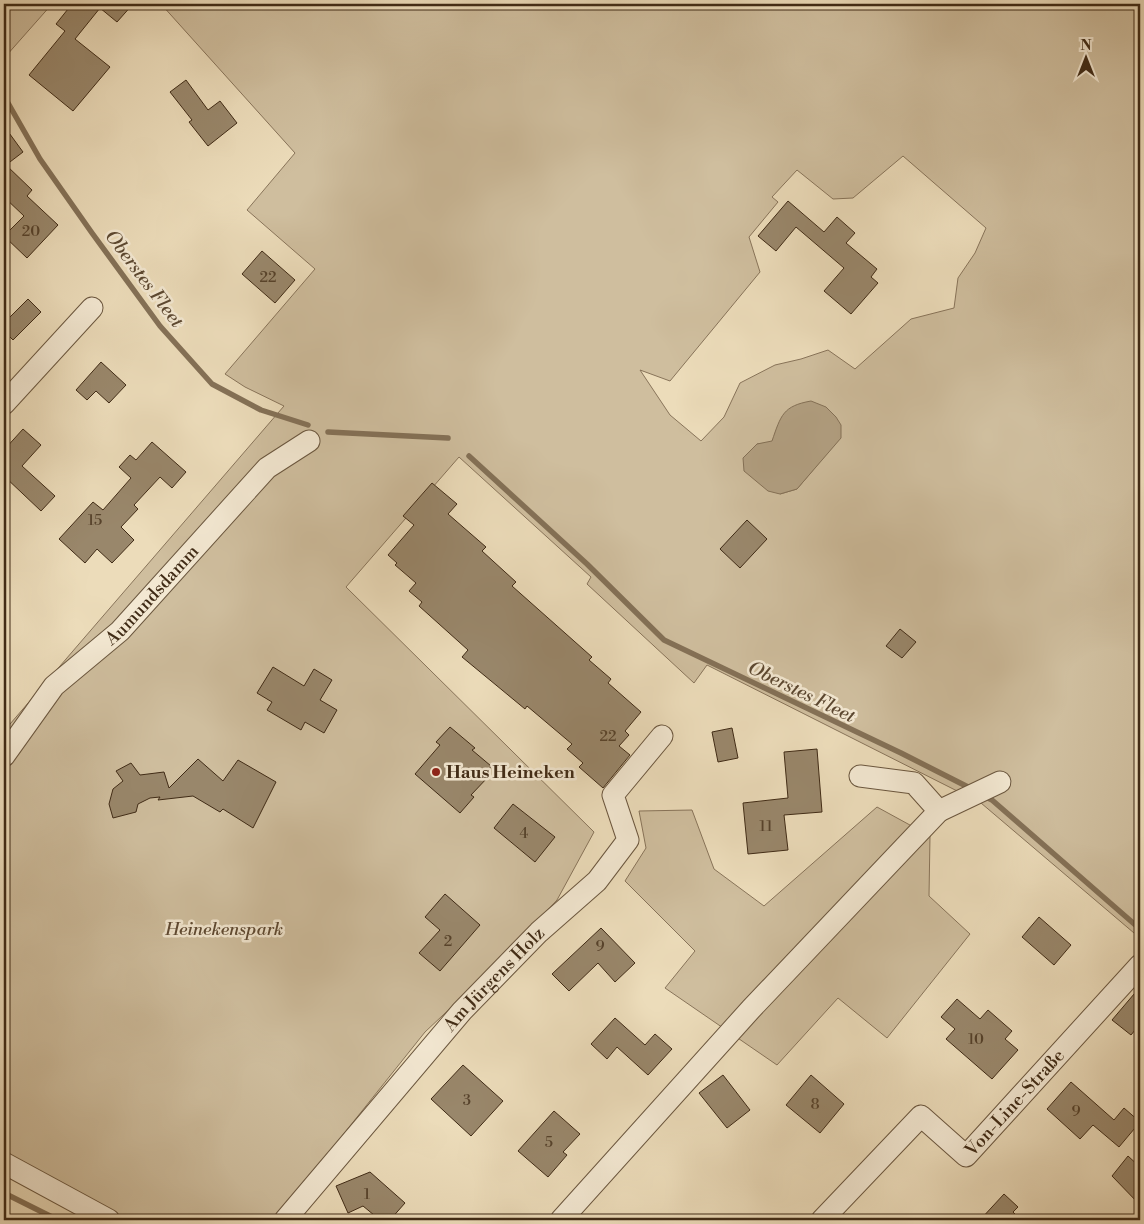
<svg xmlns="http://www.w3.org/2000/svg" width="1144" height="1224" font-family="'Libre Bodoni',serif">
  <rect width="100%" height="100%" fill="#ecdcba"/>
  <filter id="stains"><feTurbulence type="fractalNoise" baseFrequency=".004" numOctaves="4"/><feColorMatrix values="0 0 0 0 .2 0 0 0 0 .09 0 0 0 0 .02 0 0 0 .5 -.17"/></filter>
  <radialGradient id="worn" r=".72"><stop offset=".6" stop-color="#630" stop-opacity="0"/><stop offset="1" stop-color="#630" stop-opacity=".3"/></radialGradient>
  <path fill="#cfbe9e" stroke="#88745a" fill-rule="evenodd" d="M4 4H52L6 56 4 53Z
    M161 4H1140V929L1134 933 981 803 707 665 694 683 587 584 591 577 459 457 346 587 594 832 557 900 493 968 425 1032 275 1220H127L4 1154V731L284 406 245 387 225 374 315 269 247 210 295 153ZM903 156 986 228 975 253 958 278 954 308 911 319 855 369 828 350 801 359 775 365 740 383 724 417 701 441 670 415 640 370 670 381 760 272 749 237 778 202 772 197 797 170 833 199 853 198ZM840 438 797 489 780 494 757 444Z
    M877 807 930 836 929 896 970 934 887 1038 838 998 777 1065 665 988 695 951 625 881 646 848 639 811 692 810 714 869 764 906Z"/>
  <path fill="#b2a082" stroke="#847157" d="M811 401 826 407 836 417 841 425V438L797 489 780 494 768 491 744 471 743 458 757 444 772 441C781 415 783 406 811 401Z"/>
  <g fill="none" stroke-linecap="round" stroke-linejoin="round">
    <path stroke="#847157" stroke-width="5.5" d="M4 96 40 159 92 233 160 326 212 384 261 410 308 425
      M328 432 448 438
      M469 456 587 564 664 640 901 753 972 789
      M984 796 992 800 1140 929
      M4 1193 52 1217"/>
  </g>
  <path fill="#99876b" stroke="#402b16" d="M72 4H133L117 22 100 8 75 39 110 67 73 111 29 75 65 31 56 24Z
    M186 80 208 110 220 101 237 123 208 146 189 122 192 120 170 92Z
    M4 126 23 152 6 165 32 190 27 196 58 225 27 258 4 236 24 216 4 197Z
    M788 201 824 232 837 217 855 233 846 243 877 269 871 277 878 283 851 314 824 291 844 268 796 227 776 251 758 236Z
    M262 251 295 280 275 303 242 274Z
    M28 299 41 312 13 340 4 331V323Z
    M101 362 126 385 109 403 96 391 87 400 76 390Z
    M23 429 41 445 22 466 55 496 41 511 4 476V450Z
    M152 442 186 472 172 488 160 477 134 505 138 509 121 527 134 540 112 563 97 549 85 563 59 539 93 502 103 510 131 478 119 467 130 455 136 460Z
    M432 483 457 504 448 514 486 547 482 551 516 582 512 586 592 657 589 660 611 679 608 683 641 712 625 731 629 735 619 746 630 755 603 788 579 767 583 763 567 749 572 744 527 706 525 709 462 657 468 650 419 606 422 602 409 591 416 583 395 565 397 563 388 555 414 525 403 516Z
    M747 520 767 539 740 568 720 549Z
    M900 629 916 642 902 658 886 646Z
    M273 667 304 686 314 669 332 680 320 700 337 710 324 733 305 722 301 730 267 710 272 702 257 693Z
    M450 727 475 748 472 750 491 766 487 774 489 776 471 795 474 797 460 813 415 774 440 745 436 742Z
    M732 728 738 758 718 762 712 732Z
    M817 749 822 812 784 815 788 850 748 854 743 803 788 798 784 752Z
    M198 759 223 781 238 760 276 782 253 828 223 809 220 812 193 796 158 800 160 797 150 798 138 804 136 812 113 818 109 804 113 789 123 781 116 771 131 763 140 775 164 772 169 788Z
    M513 804 555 837 535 862 494 828Z
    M445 894 480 925 440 971 419 953 440 930 425 917Z
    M1039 917 1071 945 1054 965 1022 937Z
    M601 928 635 963 615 982 598 963 569 991 552 974Z
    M1140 987V1024L1131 1035 1112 1020Z
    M957 999 980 1019 988 1010 1012 1031 1005 1039 1018 1050 992 1079 946 1039 955 1029 941 1017Z
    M615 1018 645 1045 655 1034 672 1049 648 1075 617 1047 607 1059 591 1044Z
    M463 1065 503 1101 471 1136 431 1099Z
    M723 1075 750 1110 727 1128 699 1093Z
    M811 1075 844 1104 820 1133 786 1105Z
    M1071 1082 1114 1120 1124 1108 1140 1122 1119 1147 1093 1125 1080 1139 1047 1109Z
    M554 1111 580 1134 563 1152 567 1155 548 1177 518 1151Z
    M1128 1156 1140 1167V1205L1112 1176Z
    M370 1172 405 1203 390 1220H380L363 1206 348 1213 336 1186Z
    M1004 1194 1018 1207 1013 1212 1021 1220H980Z"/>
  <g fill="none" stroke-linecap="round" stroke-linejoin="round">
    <defs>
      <g id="minor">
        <path d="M4 404 92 308"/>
        <path id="s1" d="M4 756 54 686 120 631 267 468 309 441"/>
        <path d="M939 811 1000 782"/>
        <path d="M4 1163 109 1220"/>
        <path id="s2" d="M285 1220 462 1011 539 932 597 881 628 840 613 795 662 736"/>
        <path d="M561 1220 751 1009 939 811 914 783 860 776"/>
        <path id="s3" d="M822 1220 921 1116 966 1156 1140 965"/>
      </g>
    </defs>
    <use href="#minor" stroke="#6b573f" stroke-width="23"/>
    <use href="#minor" stroke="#f3e8d2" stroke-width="21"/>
  </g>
  <circle fill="#8f2418" stroke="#f3e8d2" stroke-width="2" cx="436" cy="772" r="5"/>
  <g text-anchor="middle" stroke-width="5" stroke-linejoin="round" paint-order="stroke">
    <g font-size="15" fill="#56422b">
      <text x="31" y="236">20</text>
      <text x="268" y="282">22</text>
      <text x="95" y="525">15</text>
      <text x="608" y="741">22</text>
      <text x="766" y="831">11</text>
      <text x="524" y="838">4</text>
      <text x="448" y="946">2</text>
      <text x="600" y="951">9</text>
      <text x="976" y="1044">10</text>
      <text x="467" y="1105">3</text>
      <text x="815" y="1109">8</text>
      <text x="1076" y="1116">9</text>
      <text x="549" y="1147">5</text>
      <text x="367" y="1199">1</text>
    </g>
    <g font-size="18" fill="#402b16" stroke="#f3e8d2">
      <text dy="6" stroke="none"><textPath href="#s1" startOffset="220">Aumundsdamm</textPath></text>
      <text dy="6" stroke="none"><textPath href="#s2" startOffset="319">Am Jürgens Holz</textPath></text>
      <text dy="6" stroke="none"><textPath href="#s3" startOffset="276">Von-Line-Straße</textPath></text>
    </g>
    <g font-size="18" font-weight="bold" fill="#402b16" stroke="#f3e8d2" text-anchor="start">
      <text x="446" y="778">Haus Heineken</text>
    </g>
    <g font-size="18" font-style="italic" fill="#5d4831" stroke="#f3e8d2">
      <text x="224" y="935">Heinekenspark</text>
    </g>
    <g font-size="19" font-style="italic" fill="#5c4831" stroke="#f3e8d2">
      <text transform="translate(145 278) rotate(53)" y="7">Oberstes Fleet</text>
      <text transform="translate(802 691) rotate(26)" y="7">Oberstes Fleet</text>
    </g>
  </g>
  <rect width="1144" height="1224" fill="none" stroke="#ecdcba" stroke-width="20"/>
  <rect x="5" y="5" width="1134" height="1214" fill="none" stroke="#402b16" stroke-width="2.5"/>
  <rect x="10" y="10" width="1124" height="1204" fill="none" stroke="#402b16"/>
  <g transform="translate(1086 58)" stroke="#f3e8d2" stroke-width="4" paint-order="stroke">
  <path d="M0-4L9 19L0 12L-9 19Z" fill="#402b16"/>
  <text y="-8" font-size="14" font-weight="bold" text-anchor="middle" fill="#402b16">N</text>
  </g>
  <rect width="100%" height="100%" filter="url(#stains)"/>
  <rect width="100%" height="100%" fill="url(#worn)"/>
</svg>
